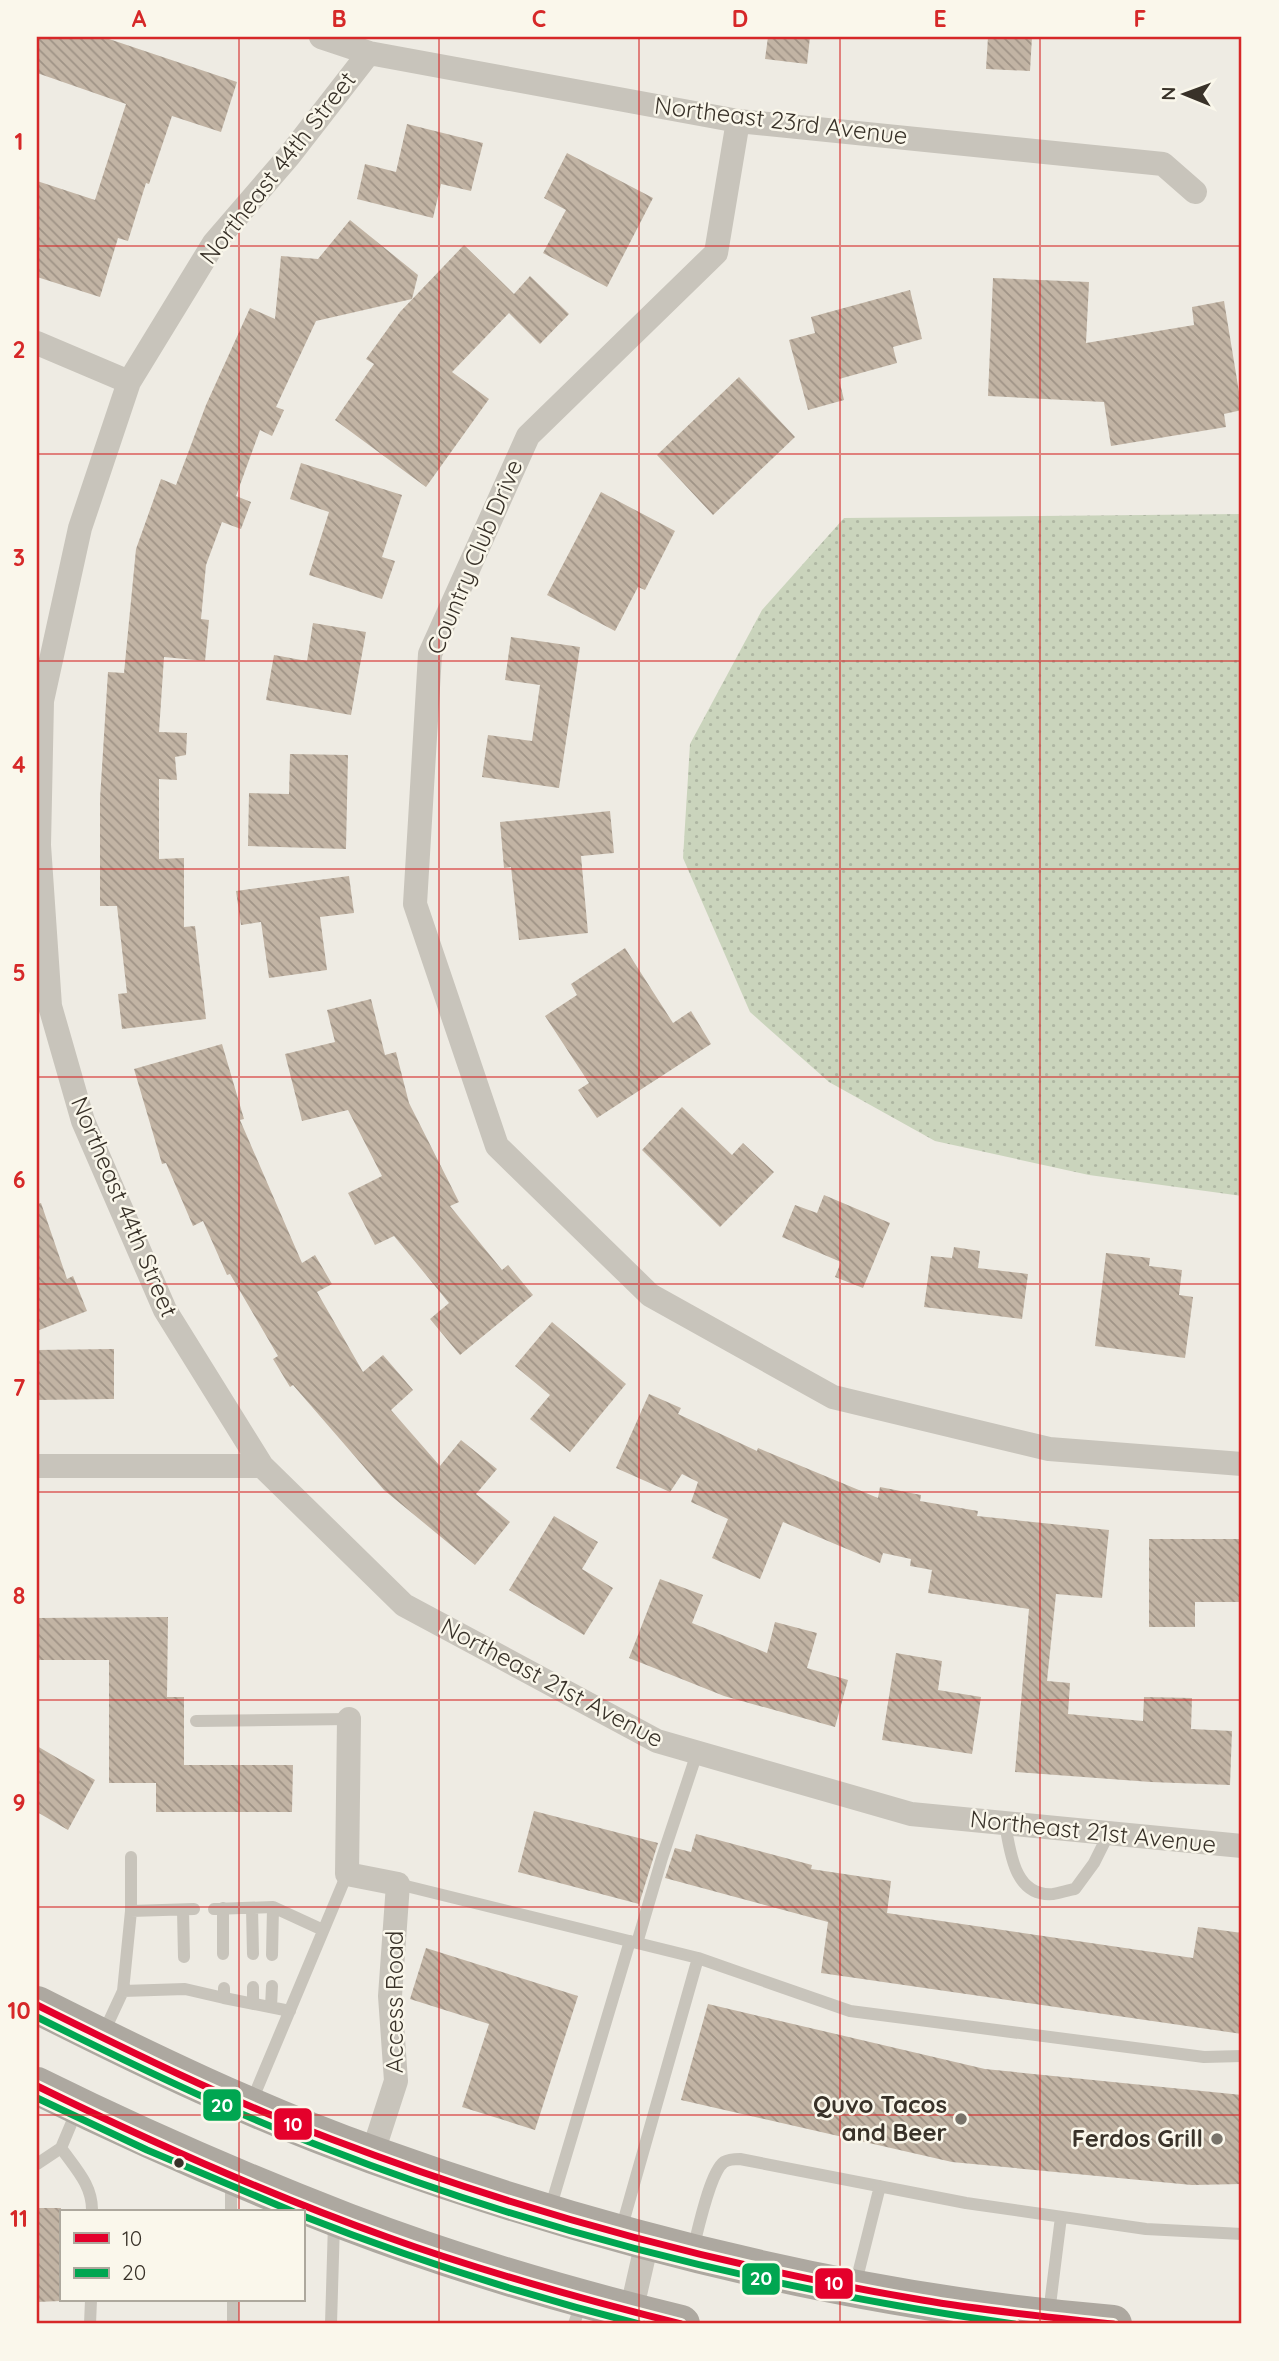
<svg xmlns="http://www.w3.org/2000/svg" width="1279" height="2361" font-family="Quicksand,sans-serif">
  <defs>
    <pattern id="grass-dots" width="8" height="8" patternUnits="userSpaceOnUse" patternTransform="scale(1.75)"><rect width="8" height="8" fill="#cad4bc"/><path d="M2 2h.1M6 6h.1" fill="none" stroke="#aeb6a2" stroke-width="1.8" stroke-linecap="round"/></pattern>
    <pattern id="building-back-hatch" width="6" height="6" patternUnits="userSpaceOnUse" patternTransform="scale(1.75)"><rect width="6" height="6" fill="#c2b4a4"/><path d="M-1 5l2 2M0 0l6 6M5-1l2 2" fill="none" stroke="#9f9386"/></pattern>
  </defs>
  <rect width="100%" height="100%" fill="#eeebe3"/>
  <path fill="url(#grass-dots)" d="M1242 514V1196L1089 1175 935 1141 829 1082 750 1012 683 858 690 744 762 610 844 518Z"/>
  <path fill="url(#building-back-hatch)" d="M37 37H103L237 82 221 132 172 116 149 184 146 183 128 241 118 238 100 297 37 277V181L95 200 126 104 37 73Z
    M768 37H810L807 64 765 59Z
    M988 37H1032L1030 71 986 69Z
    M407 124 483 143 471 191 441 184 433 218 357 199 365 164 396 172Z
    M567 153 653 198 607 287 543 253 566 210 544 198Z
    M350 220 418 275 412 299 316 321 276 407 284 410 272 436 260 430 236 496 251 502 241 529 222 522 206 565 201 619 209 620 205 661 164 657 159 732 187 733 186 755 175 757 177 780 159 779V859L184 858V927L195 926 206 1019 122 1029 118 994 127 993 117 906H100V799L108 672 124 673 136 549 161 479 176 485 206 405 250 308 275 319 281 256 318 259Z
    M464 245 514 294 530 276 569 314 540 344 509 313 452 372 489 399 426 487 335 420 374 364 366 359 400 312Z
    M993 278 1089 282 1086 343 1194 325 1192 307 1224 301 1242 410 1224 414 1226 427 1111 446 1104 402 988 396Z
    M910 290 922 339 893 347 897 363 839 379 844 400 808 410 789 340 815 333 811 317Z
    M739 377 795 437 713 515 657 455Z
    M301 463 402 495 382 557 395 561 382 599 309 575 329 512 290 499Z
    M601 492 675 531 645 590 638 587 615 631 547 595Z
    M313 623 366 632 351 715 266 700 274 655 307 661Z
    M511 637 580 647 559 788 482 777 488 735 532 741 540 685 505 680Z
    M290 754 348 755 346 849 248 846 249 793 289 794Z
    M610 811 614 853 581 856 588 933 519 940 511 867 504 868 500 822Z
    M349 876 354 913 320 917 327 970 269 978 261 922 241 925 236 891Z
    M625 948 673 1023 691 1011 711 1044 597 1118 578 1090 589 1083 545 1016 577 995 571 984Z
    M371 999 385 1055 396 1052 409 1103 459 1202 450 1206 502 1270 508 1265 533 1295 460 1355 430 1319 449 1303 394 1236 375 1245 348 1193 382 1176 348 1110 302 1121 285 1054 335 1042 327 1010Z
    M222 1044 244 1119 240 1120 302 1263 315 1255 332 1284 317 1292 363 1372 383 1355 413 1390 391 1410 440 1466 461 1440 497 1469 476 1494 510 1522 475 1565 384 1490 293 1385 290 1387 273 1359 278 1356 230 1274 227 1275 203 1221 193 1226 166 1163 162 1164 134 1069Z
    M682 1107 732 1155 743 1143 774 1172 720 1227 642 1150Z
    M824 1195 890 1223 863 1288 835 1277 841 1262 782 1237 795 1205 817 1213Z
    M41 1203 67 1279 73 1276 87 1311 37 1331V1204Z
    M954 1247 980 1251 978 1268 1028 1274 1022 1319 924 1307 931 1256 952 1258Z
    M1106 1253 1150 1258 1149 1266 1182 1270 1179 1295 1193 1297 1185 1358 1095 1346Z
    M552 1322 626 1384 570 1452 530 1419 550 1395 515 1366Z
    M114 1349V1399L37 1400V1350Z
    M649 1394 681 1408 678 1414 757 1451 758 1448 878 1498 880 1487 921 1495 920 1501 978 1511 977 1516 1109 1530 1102 1598 1056 1594 1047 1681 1070 1683 1068 1714 1143 1721 1144 1697 1192 1698 1191 1729 1232 1731 1230 1785 1151 1782 1015 1772 1029 1609 928 1593 932 1570 910 1566 911 1559 883 1553 880 1563 783 1522 760 1579 712 1558 728 1519 691 1502 698 1482 682 1474 670 1492 616 1468Z
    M554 1516 598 1542 582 1569 613 1588 584 1635 509 1590Z
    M1149 1539H1241L1240 1602H1195V1627H1149Z
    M660 1579 703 1595 692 1623 767 1653 775 1622 817 1633 807 1668 848 1680 835 1727 724 1696 629 1658Z
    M168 1617 167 1697H184V1765H293L292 1812H156V1783H109V1660H37V1618Z
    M896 1653 942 1661 938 1690 981 1697 972 1754 882 1740Z
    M37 1746 95 1780 68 1830 37 1812Z
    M534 1811 658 1843 639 1904 518 1872Z
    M696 1834 812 1865 811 1869 891 1881 887 1913 1193 1958 1198 1927 1242 1933V2034L821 1973 828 1922 665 1878 675 1848 691 1852Z
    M426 1948 578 1996 535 2130 462 2107 489 2024 410 1999Z
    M708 2004 985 2069 1242 2095V2184L1192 2185 952 2162 681 2100Z
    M37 2208H61V2301L37 2302Z"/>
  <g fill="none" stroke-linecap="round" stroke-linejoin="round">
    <path stroke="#c8c4bb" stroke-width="12" d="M196 1721 349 1719
      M1005 1823C1010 1851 1014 1897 1053 1894 1060 1893 1068 1890 1075 1889L1094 1863 1109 1833
      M398 1884 698 1958 850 2011 1204 2057 1242 2056
      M223 1908V1954
      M252 1908 253 1954
      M214 1909 273 1907 323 1930
      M183 1910 184 1957
      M131 1911 194 1909
      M637 1943 662 1858 697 1753
      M272 1955 273 1907
      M253 1987V2004
      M224 1988V1998L290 2011
      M123 1991 185 1989 224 1998
      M271 2007 272 1986
      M103 2034 123 1991 131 1911V1857
      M251 2103 347 1874
      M77 2110 61 2148C76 2169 93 2186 92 2212
      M37 2164 61 2148
      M231 2179V2212
      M550 2209 630 1941
      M621 2230 698 1958
      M693 2249C698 2230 710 2172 724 2162 729 2159 734 2159 740 2159L966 2203 1146 2229 1242 2234
      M855 2286 880 2186
      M233 2300V2324
      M1049 2313 1061 2217
      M90 2324 91 2300
      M331 2324 334 2223
      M574 2324 582 2301"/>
    <path stroke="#c8c4bb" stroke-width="24" d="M321 37 369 53 738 121 1163 164 1195 192
      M738 121 716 253 528 436 430 654 415 904 497 1146 650 1295 833 1397 1049 1449 1242 1464
      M37 343 129 382
      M37 1466H262L404 1605 657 1741 911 1814 1242 1846
      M262 1466 165 1310 83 1121 50 1006 39 845 42 701 80 528 129 382 214 243 289 156 369 53
      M349 1719 347 1874 398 1884 390 1996 396 2081 372 2155
      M631 2312 647 2242"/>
    <path stroke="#ada8a0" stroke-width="38" d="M37 2005C146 2060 258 2114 373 2155 612 2241 860 2303 1113 2324
      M37 2086C138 2136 241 2181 347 2222 454 2263 570 2297 681 2324"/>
    <defs>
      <path id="bus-1" d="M37 2005C133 2053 230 2101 331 2139 522 2212 720 2266 922 2300 985 2311 1049 2317 1113 2324
        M37 2086C151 2142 267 2194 387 2237 483 2272 582 2299 681 2324"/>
      <path id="bus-2" d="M37 2017C131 2064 226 2110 325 2148 547 2235 779 2291 1014 2324
        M37 2098 147 2150 294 2212
        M303 2216C412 2259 524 2295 639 2324"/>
    </defs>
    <use href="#bus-1" stroke="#faf7eb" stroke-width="12"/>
    <use href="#bus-2" stroke="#faf7eb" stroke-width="12"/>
    <use href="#bus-1" stroke="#e4002b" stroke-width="7"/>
    <use href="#bus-2" stroke="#00a651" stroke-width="7"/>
  </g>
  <path fill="none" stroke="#d62828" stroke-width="2" stroke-opacity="0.55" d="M239 37V2212M439 37V2324M639 37V2324M840 37V2324M1040 37V2324M37 246H1242M37 454H1242M37 661H1242M37 869H1242M37 1077H1242M37 1284H1242M37 1492H1242M37 1700H1242M37 1907H1242M37 2115H1242M239 2300V2324"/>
  <g fill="#78736a" stroke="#faf7eb" stroke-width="2.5">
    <circle cx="961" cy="2119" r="7"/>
    <circle cx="1217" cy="2139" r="7"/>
  </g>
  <circle fill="#393229" stroke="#faf7eb" stroke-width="2.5" cx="179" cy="2163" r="6"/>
  <g text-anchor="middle" stroke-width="5" stroke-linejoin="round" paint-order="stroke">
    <g font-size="24" fill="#393229" stroke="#faf7eb">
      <text transform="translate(781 121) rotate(7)" y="8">Northeast 23rd Avenue</text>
      <text transform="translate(278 168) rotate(-52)" y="8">Northeast 44th Street</text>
      <text transform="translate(475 557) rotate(-67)" y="8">Country Club Drive</text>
      <text transform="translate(124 1207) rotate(67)" y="8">Northeast 44th Street</text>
      <text transform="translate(552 1683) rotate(28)" y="8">Northeast 21st Avenue</text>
      <text transform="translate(1093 1832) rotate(6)" y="8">Northeast 21st Avenue</text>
      <text transform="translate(395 2002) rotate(-90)" y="8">Access Road</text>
    </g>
    <g font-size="24" font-weight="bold" fill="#393229" stroke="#faf7eb" text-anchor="end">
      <text x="947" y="2113">Quvo Tacos<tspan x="947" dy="28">and Beer</tspan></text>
      <text x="1203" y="2147">Ferdos Grill</text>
    </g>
  </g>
  <g stroke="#faf7eb" stroke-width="2.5">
    <rect x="202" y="2088" width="40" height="34" rx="7" fill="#00a651"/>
    <rect x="273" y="2107" width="40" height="34" rx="7" fill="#e4002b"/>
    <rect x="741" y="2262" width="40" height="34" rx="7" fill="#00a651"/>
    <rect x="814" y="2267" width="40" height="33" rx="7" fill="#e4002b"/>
  </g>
  <g font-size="19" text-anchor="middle" font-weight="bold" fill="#fff">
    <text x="222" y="2112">20</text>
    <text x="293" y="2131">10</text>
    <text x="761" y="2285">20</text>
    <text x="834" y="2290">10</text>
  </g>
  <rect width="1279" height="2361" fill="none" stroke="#faf7eb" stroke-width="77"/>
  <rect x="60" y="2210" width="245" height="91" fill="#faf7eb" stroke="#ada89d" stroke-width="2"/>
  <rect x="74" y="2233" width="35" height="10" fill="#e4002b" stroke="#ada89d" stroke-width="2"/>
  <text x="122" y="2246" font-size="21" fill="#393229">10</text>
  <rect x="74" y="2268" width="35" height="10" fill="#00a651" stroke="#ada89d" stroke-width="2"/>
  <text x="122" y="2280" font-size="21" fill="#393229">20</text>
  <g transform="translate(1185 94) rotate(271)" stroke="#faf7eb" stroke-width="5" paint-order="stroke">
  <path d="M0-5L12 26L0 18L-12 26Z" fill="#393229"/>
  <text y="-10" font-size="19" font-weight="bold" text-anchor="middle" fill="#393229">N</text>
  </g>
  <rect x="38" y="38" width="1202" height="2284" fill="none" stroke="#d62828" stroke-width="2.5"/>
  <g font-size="23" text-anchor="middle" font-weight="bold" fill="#d62828">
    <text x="139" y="27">A</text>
    <text x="339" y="27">B</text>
    <text x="539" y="27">C</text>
    <text x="740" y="27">D</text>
    <text x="940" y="27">E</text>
    <text x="1140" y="27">F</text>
    <text x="19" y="150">1</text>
    <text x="19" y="358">2</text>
    <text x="19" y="566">3</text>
    <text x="19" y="773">4</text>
    <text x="19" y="981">5</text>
    <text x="19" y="1188">6</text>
    <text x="19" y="1396">7</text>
    <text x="19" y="1604">8</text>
    <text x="19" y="1811">9</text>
    <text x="19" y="2019">10</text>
    <text x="19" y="2227">11</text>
  </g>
</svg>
